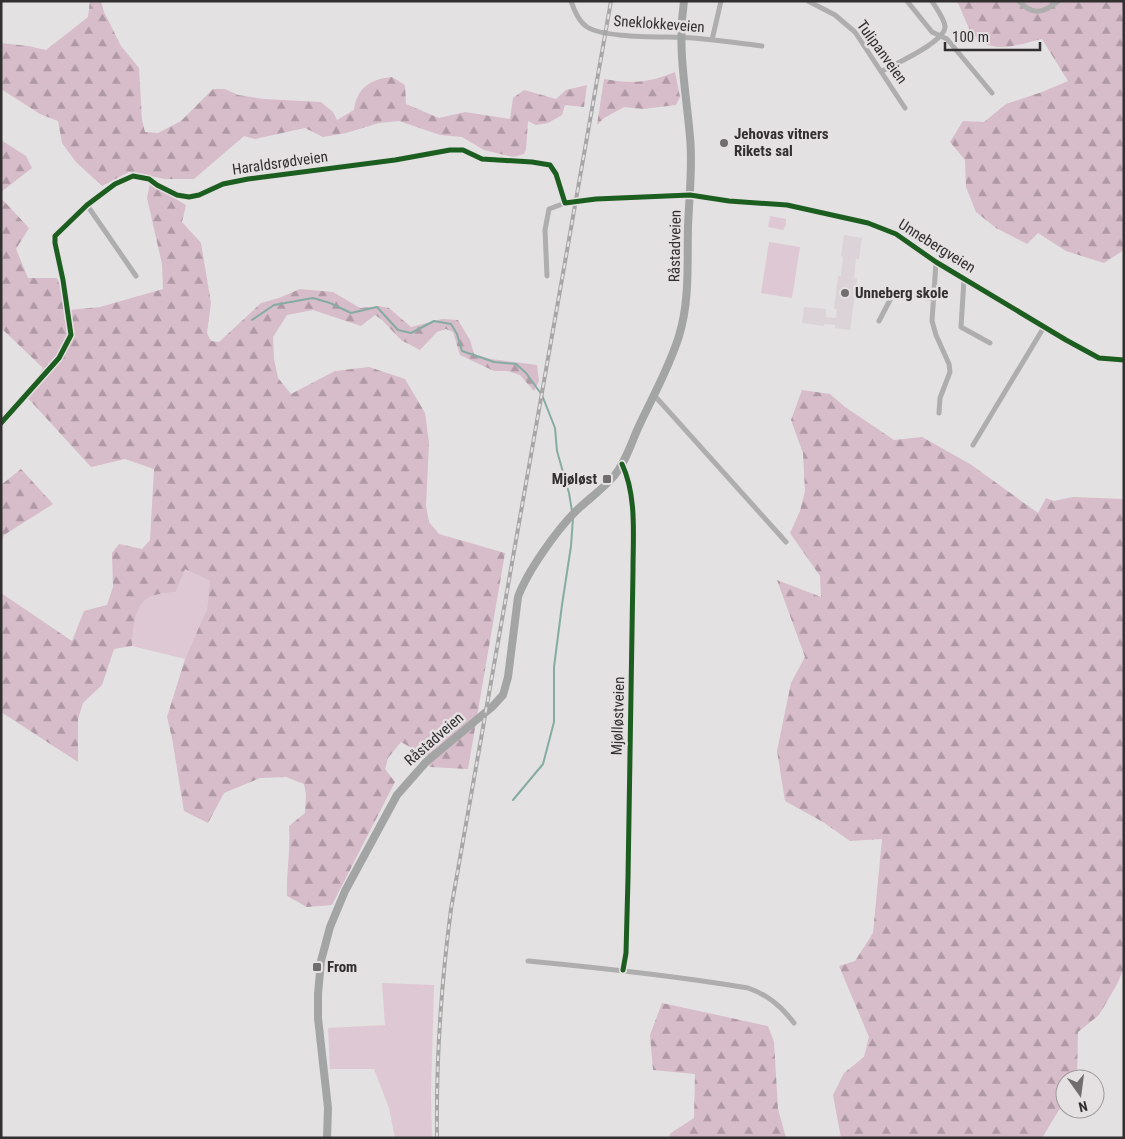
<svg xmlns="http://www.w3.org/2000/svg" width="1125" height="1139" font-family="'Roboto Condensed',sans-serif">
  <defs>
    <pattern id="forest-firs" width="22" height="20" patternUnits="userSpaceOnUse" patternTransform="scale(1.25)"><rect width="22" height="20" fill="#d7bcc9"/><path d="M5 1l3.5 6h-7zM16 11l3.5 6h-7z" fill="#af99a4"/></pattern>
  </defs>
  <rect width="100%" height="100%" fill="#e4e1e2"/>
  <path fill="#dbd3d7" d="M844 235 862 238 859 259H856L854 278 857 279 850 330 835 328V325L824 324V326L802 323 804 307 826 309V317L836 318 837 309H834L838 276H841L843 257 841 256Z"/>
  <path fill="#dec8d3" d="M770 216 786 219V225L783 230 768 227Z
    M769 242 800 247 792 298 761 293Z
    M185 569 210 581 207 609 185 659 132 646C133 631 134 606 148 598 157 593 167 593 176 592Z
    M382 983 434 985 431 1094 432 1138H395L389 1108 374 1069H330L328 1028 385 1025Z"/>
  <path fill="url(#forest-firs)" d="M90 1H101L104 12 121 46 139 68 142 120 145 132 158 133 181 121 213 89H225L238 95 264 99 321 102 333 112 337 120 354 110C357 87 371 79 392 77L405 85 406 104 439 118 465 112 510 119 513 98 524 90 556 99 566 90 587 85 584 107 565 105 562 115 548 123 536 125 528 121 526 149 524 154 513 157 484 150 462 137 440 135 399 121 379 123 346 133 323 137 305 128 255 139 244 136 194 179H165L129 172 102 186 76 162 62 143 58 121 40 114 1 89V43L28 46 46 50 88 17Z
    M957 1H1124V250L1104 263 1066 251 1038 233 1027 244 996 228 976 212 966 187 965 160 950 142 963 121 984 122 1006 104 1042 92 1068 81 1042 39C1017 45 987 57 970 30 965 21 962 11 957 1Z
    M675 72 680 97 676 105 643 109 624 107 604 118 597 125 604 79C634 84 647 83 675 72Z
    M1 140 26 156 32 168 1 192Z
    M150 184 186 205 182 222 201 243 211 303 207 333 211 341 219 342 261 303 279 298 300 289 333 292 360 308 379 306 389 308 411 327 442 319 458 320 470 340 474 354 491 359 537 365 539 381 534 391 520 375 508 371H494L460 355 453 332 446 329 437 332 420 350 401 340 382 320 375 315 361 326 313 310 287 315 273 337 274 359 278 378 291 394 335 371 369 367 405 379 425 413 429 443 426 506 429 522 439 534 505 553 468 769 430 767 424 755 401 742 388 758 385 769 395 782 332 905 307 907 287 896C286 873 291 849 289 826L305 813 306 794 304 784 286 777 260 778 224 793 208 823 184 811 172 738 167 717 185 659 207 609 210 581 185 569 176 592C167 593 157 593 148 598 134 606 133 631 132 646L114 649 102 685 83 703 78 719V762L1 712V593L72 641 84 611 107 605 113 587 112 553 119 544 142 549 150 540 154 469 125 459 91 467 26 396 43 368 1 328V198L29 228 16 249 28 278H57L69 310 100 307 163 289 162 264 147 198Z
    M802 390 830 394 845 407 894 440 922 437 970 464 1038 513 1046 498 1054 501 1073 497 1124 499V969L1116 986 1099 1015 1078 1032 1077 1079H1065V1100L1042 1138H841L833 1095 844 1073 864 1057 869 1037 839 966 855 961 873 933 882 839 850 841 823 822 785 801 777 751 791 683 805 657 777 580 821 597 820 576 790 533 800 511 805 491 803 453 791 420Z
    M21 469 53 504 4 535 1 545V485Z
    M662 1003 768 1026 774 1042 778 1109 786 1138H668L671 1133 694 1118 695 1074 653 1070 650 1035Z"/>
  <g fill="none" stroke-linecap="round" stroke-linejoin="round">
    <path stroke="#85aca2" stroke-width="2" d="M252 320 274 305 313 298 330 303 351 313 377 307 398 330 411 333 434 321 451 324 457 334 462 351 494 362 516 364 526 373 542 395 555 428 557 451 569 493 572 511
      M513 800 543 764 554 722V667L562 605 571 546 573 518"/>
    <path stroke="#aeaeae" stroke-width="5" d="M571 1C574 10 579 22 587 27 606 39 668 36 693 38 716 40 739 43 762 46
      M808 1 835 15 855 32 905 108
      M907 1 932 32 947 39 992 93
      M1019 1C1032 16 1044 13 1058 1
      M712 40 721 1
      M882 71C895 64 947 41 945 26 944 18 936 8 932 1
      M87 205 136 276
      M936 262 932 321 936 335 949 364 950 372 940 398 939 413
      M547 276 545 230 549 209 565 203
      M964 279 961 327 990 343
      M879 321 891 298 901 293 934 299
      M654 395 786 542
      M1 423 59 358 71 335 63 280 55 243V236L87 205 115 184 133 176 149 179 157 185 177 195 189 197 199 195 223 184 248 179 395 160 450 150H463L482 159 532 162 550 165 556 174 565 203 596 199 690 195 729 201 787 205 868 223 896 234 936 262 1066 340 1099 358 1124 360
      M973 445 1044 327
      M622 464C637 496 633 536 633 570L628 878 626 953 623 970
      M528 961C602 968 676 976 748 988 768 995 781 1006 794 1023"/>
    <path stroke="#a3a4a4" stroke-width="8" d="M327 1138 328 1108 318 1018V994L321 961 330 927 345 891 397 795 426 762 492 707 503 695 508 677 518 597C527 572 556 531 575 512 587 500 602 490 614 476 626 462 631 443 639 426 653 396 669 368 679 336 690 300 687 264 688 227 689 197 693 167 690 137 686 89 677 50 684 1"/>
    <defs>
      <path id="rail" d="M437 1138C436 1061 441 985 451 909L611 1"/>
    </defs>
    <use href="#rail" stroke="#a7a6a6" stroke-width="4"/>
    <use href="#rail" stroke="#e5e0e2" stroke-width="2" stroke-dasharray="5.5" stroke-linecap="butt"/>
    <defs>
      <path id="cycleway" d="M1 423 59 358 71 335 63 280 55 243V236L87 205 115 184 133 176 149 179 157 185 177 195 189 197 199 195 223 184 248 179 395 160 450 150H463L482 159 532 162 550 165 556 174 565 203 596 199 690 195 729 201 787 205 868 223 896 234 936 262 1066 340 1099 358 1124 360
        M622 464C637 496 633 536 633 570L628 878 626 953 623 970"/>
    </defs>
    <use href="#cycleway" stroke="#e5e0e2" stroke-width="8"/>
    <use href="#cycleway" stroke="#1b5e20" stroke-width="5"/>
  </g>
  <g fill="#706d6e" stroke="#e5e0e2" stroke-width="2">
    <circle cx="724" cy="143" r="5"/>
    <circle cx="845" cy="293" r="5"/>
    <rect x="602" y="474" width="10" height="10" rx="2.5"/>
    <rect x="312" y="962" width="10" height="10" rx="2.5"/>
  </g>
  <g text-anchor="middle" stroke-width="5" stroke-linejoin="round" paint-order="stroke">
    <g font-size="15" fill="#312f30" stroke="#e5e0e2">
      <text transform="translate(659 24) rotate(4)" y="5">Sneklokkeveien</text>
      <text transform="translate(882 52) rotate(54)" y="5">Tulipanveien</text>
      <text transform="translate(280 163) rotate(-8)" y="5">Haraldsrødveien</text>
      <text transform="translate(675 246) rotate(-89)" y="5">Råstadveien</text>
      <text transform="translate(937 246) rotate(32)" y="5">Unnebergveien</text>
      <text transform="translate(618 716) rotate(-88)" y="5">Mjølløstveien</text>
      <text transform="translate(434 739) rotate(-41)" y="5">Råstadveien</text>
    </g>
    <g font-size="15" font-weight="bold" fill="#312f30" stroke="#e5e0e2" text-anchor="start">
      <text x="734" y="139">Jehovas vitners<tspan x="734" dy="17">Rikets sal</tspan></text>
      <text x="855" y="298">Unneberg skole</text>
      <text x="597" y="484" text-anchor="end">Mjøløst</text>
      <text x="327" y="972">From</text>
    </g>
  </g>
  <rect width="1125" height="1139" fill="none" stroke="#312f30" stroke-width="5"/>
  <g transform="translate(1080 1094) rotate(166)"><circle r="24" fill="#e5e0e2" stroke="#9d999b"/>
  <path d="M0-4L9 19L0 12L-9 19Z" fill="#706d6e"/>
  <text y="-8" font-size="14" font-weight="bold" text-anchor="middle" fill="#312f30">N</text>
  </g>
  <path d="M945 42v8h95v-8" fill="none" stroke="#312f30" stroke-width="2.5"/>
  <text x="952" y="42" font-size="15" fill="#312f30" stroke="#e5e0e2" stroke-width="4" paint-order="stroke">100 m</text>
</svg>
